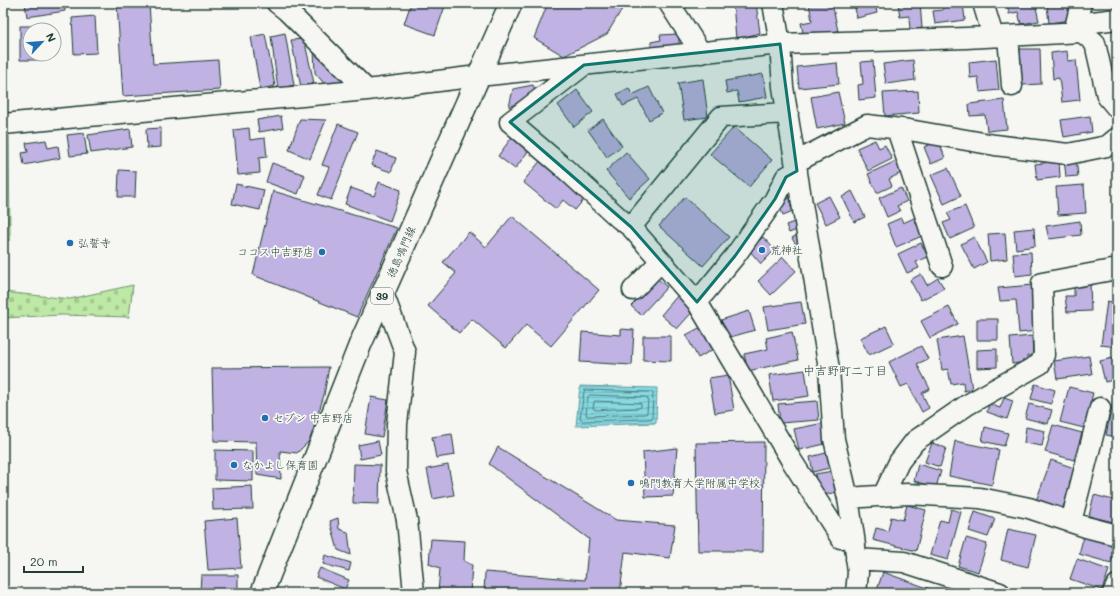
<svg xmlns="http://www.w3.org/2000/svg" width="1120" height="596" font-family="Mali,'Klee One',sans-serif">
  <defs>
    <pattern id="cemetery-stones" width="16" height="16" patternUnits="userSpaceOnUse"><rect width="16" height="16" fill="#bee8a5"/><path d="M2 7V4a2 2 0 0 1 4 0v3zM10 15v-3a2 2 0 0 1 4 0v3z" fill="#a3c88f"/></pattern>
    <pattern id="water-rules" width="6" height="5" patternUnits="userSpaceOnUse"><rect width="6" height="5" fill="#88d9e2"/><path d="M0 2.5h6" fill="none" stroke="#75bbc2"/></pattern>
  </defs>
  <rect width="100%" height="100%" fill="#f6f6f2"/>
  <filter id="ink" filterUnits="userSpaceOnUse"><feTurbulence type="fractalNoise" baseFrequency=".025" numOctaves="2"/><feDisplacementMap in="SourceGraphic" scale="8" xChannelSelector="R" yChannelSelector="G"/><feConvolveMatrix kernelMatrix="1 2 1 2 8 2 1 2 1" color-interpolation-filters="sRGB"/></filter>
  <g filter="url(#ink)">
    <path fill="url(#cemetery-stones)" stroke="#6e926c" d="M3 136H9L10 240 3 241Z
      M133 285 129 317 62 315 3 318V292L70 299Z"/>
    <path fill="url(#water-rules)" stroke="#5e9b9c" d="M580 386 657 388 656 423 576 426Z"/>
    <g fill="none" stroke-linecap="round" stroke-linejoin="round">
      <path stroke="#497b7a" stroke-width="1" d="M585 390 652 392 653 394 652 418 650 419 582 421 580 419 584 392Z
        M590 395 646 397 648 399 647 413 645 414 587 416 586 414 588 397Z
        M595 401 640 403 641 404V407L639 408 595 410 593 408 594 403Z"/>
    </g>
    <path fill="#c0b2e3" stroke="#1f3d34" d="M25 3H64L65 11 27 17Z
      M117 3H149L153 64 218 60 220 90 123 96Z
      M344 3H354L350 8Z
      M411 3H446L435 35 404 24Z
      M548 3H625V4L607 34 564 56 534 38Z
      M733 3H756L760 33 736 39Z
      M809 3H832L838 31 804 38 801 23 812 21Z
      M854 3H875L877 13 857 18Z
      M898 3H920L922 28 910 30 909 16 900 17Z
      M942 3H963L965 20 935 24 933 11 943 10Z
      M1007 3H1035L1039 21 1021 24 1018 12 1009 14Z
      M1070 3 1071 20 1049 23 1047 5Z
      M95 16 97 53 74 54 72 18Z
      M20 26H39V30H30V54H39V60H20Z
      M285 33 294 85 278 89 271 36Z
      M265 34 275 86 260 89 251 37Z
      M679 34V46L651 52V42L661 40 660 35Z
      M3 37H5L6 49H3Z
      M304 39 314 83 301 87 291 40Z
      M314 49 354 87 329 89 315 73Z
      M1020 49H1040L1041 84 1022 85Z
      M1067 51 1068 61 1076 60 1080 100 1062 102 1059 78 1053 79 1051 53Z
      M996 59 999 90 980 92 978 77 970 78 969 62Z
      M913 60 915 80 886 84 883 64Z
      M873 61 876 98 859 100 858 85 863 84 861 62Z
      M837 63 839 84 799 88 797 67Z
      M763 74 767 97 739 102 737 91 727 93 725 81Z
      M703 79 708 117 684 120 678 83Z
      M533 85 537 93 509 107 513 89Z
      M649 87 662 113 649 120 638 99 623 106 617 94 629 88 632 95Z
      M577 90 593 112 574 127 558 105Z
      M918 91 919 113 885 116 883 93Z
      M838 92 845 123 817 129 811 97Z
      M1004 100 1007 129 987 131 985 115 970 116 969 104Z
      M281 116 283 128 259 132 257 120Z
      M1090 116 1092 132 1064 137 1061 120Z
      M300 119 326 120 310 159 289 150Z
      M603 119 622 146 607 157 588 130Z
      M338 124 358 132 331 200 318 195 329 167 322 165Z
      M734 127 772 160 749 187 710 154Z
      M161 128V147L147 148 146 129Z
      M249 128 250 140 265 138 267 157 259 158 260 173 238 175 234 130Z
      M130 129 132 147 91 153 88 135Z
      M84 133 87 154 70 156 67 135Z
      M512 137 529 150 515 169 498 156Z
      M46 140 48 148 58 146 60 158 24 165 22 153 28 152 26 143Z
      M875 140 879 148 885 145 892 159 868 171 857 148Z
      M939 141 945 158 931 164 924 147Z
      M377 151 396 158 391 172 371 165Z
      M626 152 650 179 629 198 606 171Z
      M1076 158 1078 176 1066 177 1064 159Z
      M541 160 586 197 575 210 563 200 556 209 523 182Z
      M896 161 901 173 889 179 892 186 877 193 868 174Z
      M1059 161 1060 177 1037 180 1035 164Z
      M272 163 305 175 298 194 266 182Z
      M948 168 961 196 944 204 931 175Z
      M119 170 136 171 135 197H118Z
      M379 182 401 190 390 221 345 204 351 188 374 196Z
      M236 184 264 190 260 210 232 204Z
      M1084 185 1086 213 1058 215 1056 187Z
      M901 188 907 201 897 206 900 211 887 217 879 198Z
      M273 191 397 228 357 317 253 275Z
      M852 191 865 217 854 222 842 197Z
      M829 196 840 217 826 224 815 203Z
      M685 197 729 237 703 266 659 226Z
      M792 197 795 203 790 205 793 211 783 215 778 203Z
      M965 206 974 228 950 239 943 223 951 220 947 213Z
      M512 216 599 290 551 346 526 325 506 348 472 319 459 333 428 306 456 273 443 262 469 232 486 247Z
      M901 218 903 223 914 218 922 236 896 247 887 224Z
      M1080 221 1081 235 1049 239 1046 226Z
      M794 222 797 230 789 233 786 225Z
      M1034 228 1035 246 1016 249 1014 230Z
      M1005 233 1007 259 990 261 988 234Z
      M797 235 802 244 797 247 792 238Z
      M763 237 775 250 761 264 749 250Z
      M974 237 987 262 974 269 961 244Z
      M921 243 928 257 916 262 919 268 907 273 898 254Z
      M1031 252 1032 274 1015 276 1013 253Z
      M783 257 796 271 771 295 758 281Z
      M921 274 927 285 938 278 944 288 921 300 910 280Z
      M658 279 667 287 641 315 631 306Z
      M1090 282 1091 311 1067 312 1065 296H1074V283Z
      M1033 285 1037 331 1019 333 1016 300 1000 301 998 288Z
      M678 295 694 310 677 329 661 315Z
      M1107 301 1117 303V347L1101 345Z
      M801 302 805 324 768 330 764 307Z
      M949 307 958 324 930 338 921 321Z
      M749 311 755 330 727 338 721 320Z
      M977 319H998V340H977Z
      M703 326 715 348 698 358 686 335Z
      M886 326 894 343 869 355 860 338Z
      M621 329 634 330 632 365 580 362 582 332 621 335Z
      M792 332 798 360 748 371 744 354 768 349 766 338Z
      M643 336H671V361L643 360Z
      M963 336 972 389 964 391 963 382 951 384 948 369 942 370 937 340Z
      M1032 336 1033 356H1027V362L1012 364 1010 338Z
      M921 346 928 359 917 364 930 389 922 393 929 408 922 412 908 384 901 387 889 362Z
      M997 349V367L977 368V350Z
      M1089 356 1092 374 1057 379 1054 361Z
      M1117 357V379L1105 382 1100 361Z
      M329 367 324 395 310 440 297 453 280 451 281 479 257 475 256 442 214 441 212 368Z
      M805 370 809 396 773 401 769 375Z
      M728 375 734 410 715 413 709 378Z
      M1117 382V437L1106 435Z
      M1035 384 1055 390 1051 404 1031 399Z
      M1069 387 1093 393 1084 428 1060 422Z
      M371 397 388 400 382 437 365 434Z
      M1004 398 1013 401 1007 419 987 412 989 404 1000 408Z
      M817 401 819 420 780 423 778 404Z
      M1029 404 1052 410 1048 424 1025 418Z
      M824 423 829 443 799 450 794 429Z
      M1053 425 1082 433 1074 460 1045 452Z
      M985 427 1008 433 1004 446 982 441Z
      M1026 427 1045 431 1042 446 1024 443Z
      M452 434 455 455 436 458 432 437Z
      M378 441 381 455 360 459 358 445Z
      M955 441 999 450 992 485 949 476Z
      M764 442 763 551H698L696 443Z
      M932 443 946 448 940 467 925 462Z
      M498 447 616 520 675 525 670 558 625 552 620 593H484L485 572 585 580 589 539 489 464Z
      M677 448 673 496 645 497 643 452Z
      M215 450 253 451V481L215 480Z
      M830 452 833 467 813 472 810 457Z
      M1051 460 1077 469 1062 510 1036 501Z
      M354 464 380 465 379 504 353 503Z
      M918 464 941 471 936 487 914 481Z
      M448 465 454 495 433 499 427 469Z
      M833 471 837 492 819 496 815 474Z
      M252 486 253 509 213 510 212 488Z
      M1094 495 1117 501V523L1089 516Z
      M907 505 926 510 916 551 873 540 876 528 888 531 891 517 903 520Z
      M951 509 961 512 948 560 930 555 940 520 948 522Z
      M975 512 995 519 988 537 969 531Z
      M237 518 241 568 208 570 204 521Z
      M338 518 339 529 348 532 351 555 338 550 330 521Z
      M1008 529 1036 535 1028 567 1001 560Z
      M1084 535 1116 544 1111 563 1079 554Z
      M966 538 987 544 978 572 958 566Z
      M431 539 465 541 464 561 472 565 470 593H438L440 568 429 564Z
      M325 555 351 563 349 571 323 564Z
      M1077 559 1109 570 1102 590 1070 579Z
      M320 568 349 580 345 589 316 577Z
      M883 572 941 593H876Z
      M201 575H238V591H200Z"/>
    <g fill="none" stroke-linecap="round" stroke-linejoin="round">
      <defs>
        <path id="minor" d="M277 3 286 10 367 90
          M669 3 701 53
          M773 3 780 44 783 87 829 369 834 439 848 498 854 537 858 573 856 593
          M983 3 993 36
          M1076 24 1117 19
          M1074 32 1081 3
          M1008 36 1012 86
          M584 65 510 122 563 167 620 219 631 227 697 302 790 458 841 538 854 537
          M3 124 367 90 478 76 780 44 966 38 1082 32 1095 43 1107 96 1117 108
          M897 129 942 266
          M796 162 867 125 909 130 995 145 1068 154 1107 146 1117 138
          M631 227 721 117 788 113
          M633 290 661 261
          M383 293 405 352 397 424 396 471 407 520 414 593
          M697 302 735 256 775 199 786 177 797 171
          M883 496 899 462 915 441 967 405 1040 364 1044 355 1042 283 1117 269
          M848 498 907 494 980 498 1029 508 1086 527 1117 535
          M1071 522 1100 408
          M856 559 904 562 1000 593
          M1113 593 1117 585"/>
        <path id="major" d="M262 593 360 345 511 3"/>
      </defs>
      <use href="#minor" stroke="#1f3d34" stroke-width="23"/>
      <use href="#major" stroke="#1f3d34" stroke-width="25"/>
      <use href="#minor" stroke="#f6f6f2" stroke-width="20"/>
      <use href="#major" stroke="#f6f6f2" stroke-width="22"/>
    </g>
  </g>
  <path fill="#0f766e" fill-opacity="0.2" stroke="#0f766e" stroke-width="3" stroke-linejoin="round" d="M780 44 797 171 786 177 775 199 735 256 697 302 631 227 510 122 584 65Z"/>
  <g fill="#1f6fb2" stroke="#f6f6f2" stroke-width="1.5">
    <circle cx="70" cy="243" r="4"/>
    <circle cx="762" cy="250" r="4"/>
    <circle cx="322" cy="252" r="4"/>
    <circle cx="265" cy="418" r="4"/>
    <circle cx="234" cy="465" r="4"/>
    <circle cx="631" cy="483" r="4"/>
  </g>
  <g text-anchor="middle" stroke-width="3.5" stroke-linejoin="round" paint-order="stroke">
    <rect fill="#f6f6f2" stroke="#60746d" stroke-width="1" x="371" y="288" width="22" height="16" rx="3"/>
    <g font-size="10" font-weight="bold" fill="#1f3d34">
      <text x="382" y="300">39</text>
    </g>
    <g font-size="11" fill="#1f3d34" stroke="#f6f6f2" text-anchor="start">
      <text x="78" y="247">弘誓寺</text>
      <text x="770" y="254">荒神社</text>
      <text x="314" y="256" text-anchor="end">ココス中吉野店</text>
      <text x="273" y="422">セブン 中吉野店</text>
      <text x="242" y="469">なかよし保育園</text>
      <text x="639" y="487">鳴門教育大学附属中学校</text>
    </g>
    <g font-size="11" fill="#1f3d34" stroke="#f6f6f2">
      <text transform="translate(401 252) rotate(-66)" y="4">徳島鳴門線</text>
    </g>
    <g font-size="12" fill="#1f3d34" stroke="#f6f6f2">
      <text x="845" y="375">中吉野町二丁目</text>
    </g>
  </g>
  <rect width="1120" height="596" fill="none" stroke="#f6f6f2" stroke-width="16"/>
  <rect x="8" y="8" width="1104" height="580" fill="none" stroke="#1f3d34" stroke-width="1.5" filter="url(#ink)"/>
  <g transform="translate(42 42) rotate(64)"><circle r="19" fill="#f6f6f2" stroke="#a0aca6"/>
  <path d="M0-3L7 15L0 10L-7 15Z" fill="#1f6fb2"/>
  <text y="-6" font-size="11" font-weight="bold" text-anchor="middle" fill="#1f3d34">N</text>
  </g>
  <path d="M24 566v6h59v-6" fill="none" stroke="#1f3d34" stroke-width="2"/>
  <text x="30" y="566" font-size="12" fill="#1f3d34" stroke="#f6f6f2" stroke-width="3" paint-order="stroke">20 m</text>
</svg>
